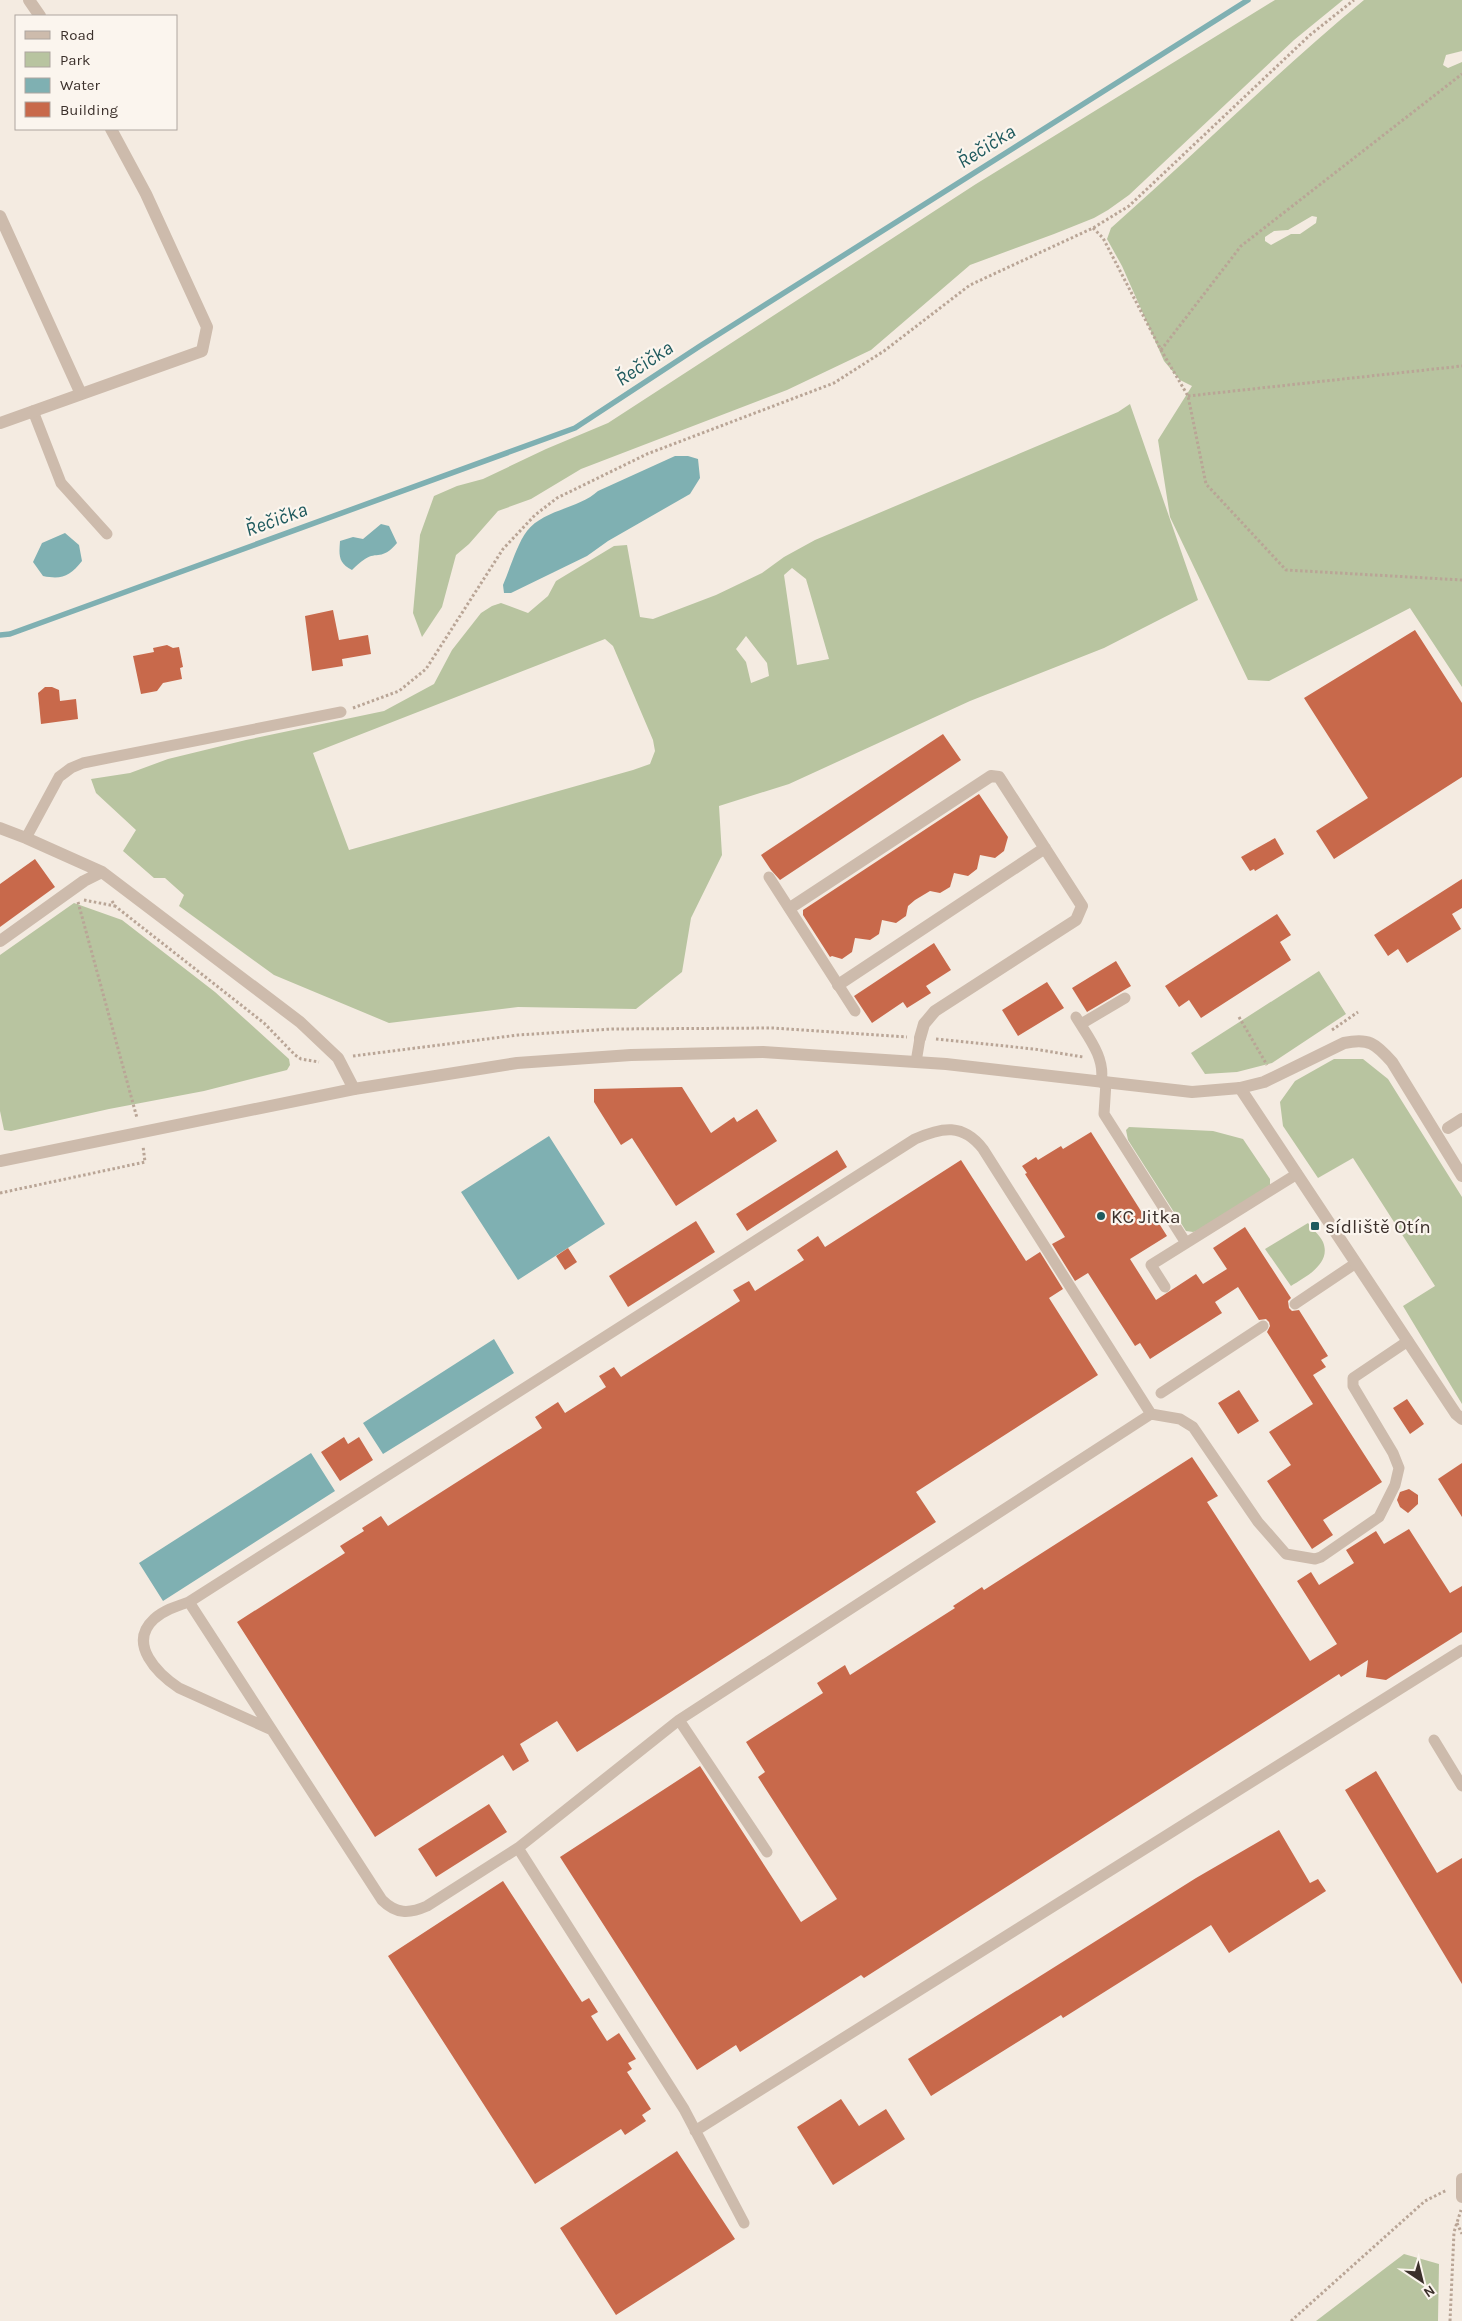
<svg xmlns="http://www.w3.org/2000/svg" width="1462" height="2321" font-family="Karla,sans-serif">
  <rect width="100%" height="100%" fill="#f4ebe1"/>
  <path fill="#b8c4a0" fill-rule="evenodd" d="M1275 0H1343L1294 40 1129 195 1108 210 1094 218 1054 234 970 265 871 350 787 390 581 469 531 499 498 511 469 544 456 555 442 607 422 637 413 613 420 535 434 496 457 486 483 479 546 449 608 423 976 184Z
    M1364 0H1462V51L1446 55 1443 65 1448 68 1462 62V687L1410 608 1269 681 1248 680 1170 517 1158 440 1192 386 1180 380 1164 361 1122 266 1107 239 1111 228C1196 153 1277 72 1364 0ZM1312 216 1317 217 1316 223 1300 234H1291L1271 245 1265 241V237L1274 231 1288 230Z
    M1130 404 1198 600 1104 648 970 701 789 784 719 806 722 855 691 918 682 972 636 1009 518 1007 389 1023 274 975 179 906 184 895 165 878H154L123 851 136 830 96 793 91 779 130 773 168 759 246 740 384 711 434 684 452 650 481 613 492 606 501 603 528 613 548 596 556 581 614 546 627 545 640 617 653 619 716 595 762 573 784 557 815 540 1118 412ZM792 568 806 579 829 659 797 665 784 575ZM746 636 767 663 769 676 751 683 746 662 736 649ZM605 639 613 646 653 740 655 751 650 764 633 770 349 850 313 753Z
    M74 903 122 920 215 992 289 1059 290 1065 287 1070 204 1091 109 1109 11 1131 4 1130 0 1111V955Z
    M1319 971 1346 1014 1272 1063 1237 1072 1205 1074 1191 1053Z
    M1334 1059H1363L1388 1079 1462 1197V1404L1403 1306 1435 1286 1353 1158 1318 1178 1283 1126 1280 1102 1295 1081Z
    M1129 1127 1213 1131 1243 1139 1270 1179V1185L1201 1230 1193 1232 1186 1231 1128 1140 1126 1130Z
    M1308 1223C1312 1229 1320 1235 1323 1242 1332 1264 1305 1277 1291 1286L1265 1249Z
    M1404 2254 1439 2264 1438 2321H1316Z"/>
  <path fill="#7fb0b2" d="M675 456H688L698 459 700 478 690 494 608 541 587 556 511 593H504L503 585C510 569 517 544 527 531 543 510 580 508 598 491Z
    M381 524 389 526 397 543C382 561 377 551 365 559 360 562 356 566 352 570 338 563 339 555 340 541L353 537 363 539Z
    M65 533 79 545 82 561C70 576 62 580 43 576L33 562 42 543Z
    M549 1136 605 1224 518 1280 461 1192Z
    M494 1339 514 1373 383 1454 363 1423Z
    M311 1453 335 1491 163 1601 139 1563Z"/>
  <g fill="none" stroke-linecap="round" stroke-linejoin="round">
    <path stroke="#7fb0b2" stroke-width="5.5" d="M0 635 10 634 575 428 700 346 1248 0"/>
  </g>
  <path fill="#c8694b" d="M333 610 339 640 368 635 371 654 342 659 343 666 312 671 305 616Z
    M1415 630 1462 703V777L1334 859 1316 831 1368 798 1304 698Z
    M167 645 173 648 179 647 183 667 180 668 182 679 163 683 157 691 141 694 133 656 154 652 153 648Z
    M45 687H52L59 690 60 701 76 699 78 719 41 724 38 693Z
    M943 734 961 760 780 880 771 870 761 855Z
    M979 794 1008 837 1004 851 995 858 980 855 977 869 968 876 954 873 950 887 940 893 930 891 915 900 908 906 906 916 896 923 882 920 879 934 870 940 855 938 852 952 842 959 832 956 830 957 803 915V910Z
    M1275 838 1284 854 1255 871 1254 869 1250 871 1241 857Z
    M35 859 55 887 0 927V884Z
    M1462 879V908L1452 914 1461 929 1407 963 1398 949 1388 956 1374 935Z
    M1277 914 1291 935 1280 942 1291 960 1201 1018 1189 1000 1179 1007 1165 986Z
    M934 943 951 970 926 986 931 993 907 1008 903 1002 872 1023 854 996Z
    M1116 961 1131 986 1087 1012 1072 988Z
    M1047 982 1064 1008 1018 1036 1002 1010Z
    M682 1087 711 1133 734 1117 737 1122 757 1109 777 1141 676 1206 632 1138 621 1145 594 1102V1089Z
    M1091 1132 1146 1219 1153 1214 1167 1236 1130 1259 1156 1300 1196 1274 1203 1284 1227 1269 1213 1248 1245 1227 1291 1298 1288 1301 1289 1308 1292 1311 1299 1310 1328 1356 1321 1360 1326 1367 1313 1375 1382 1482 1323 1520 1333 1535 1312 1549 1267 1481 1291 1465 1269 1432 1313 1404 1267 1332 1270 1326 1269 1322 1266 1319 1259 1320 1238 1287 1215 1302 1222 1313 1150 1359 1140 1343 1135 1346 1088 1273 1075 1281 1052 1244 1065 1237 1025 1174 1027 1173 1022 1166 1036 1157 1038 1160 1061 1146 1063 1149Z
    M837 1150 847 1167 747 1231 736 1214Z
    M961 1160 1026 1261 1040 1252 1063 1289 1049 1298 1098 1375 916 1492 936 1522 577 1752 557 1721 520 1744 529 1761 513 1771 503 1755 375 1837 237 1622 345 1553 340 1546 364 1531 362 1528 381 1516 388 1526 542 1428 535 1417 558 1402 565 1413 606 1387 599 1376 614 1367 621 1377 740 1301 733 1290 749 1281 755 1291 804 1260 797 1250 818 1236 825 1247Z
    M696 1221 715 1252 628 1307 609 1276Z
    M568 1248 577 1262 565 1270 556 1256Z
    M1239 1390 1259 1421 1238 1434 1218 1403Z
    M1407 1399 1424 1424 1410 1434 1393 1408Z
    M344 1437 348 1444 359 1437 373 1460 340 1481 321 1452Z
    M1192 1457 1218 1496 1207 1502 1310 1661 1337 1644 1297 1581 1311 1572 1319 1585 1354 1563 1346 1550 1376 1531 1384 1544 1409 1529 1450 1593 1462 1586V1632L1386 1680 1366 1677 1368 1660 1341 1677 1339 1674 864 1978 861 1975 740 2052 736 2045 697 2070 560 1857 700 1766 801 1922 837 1899 758 1777 765 1772 746 1742 823 1693 817 1683 845 1665 850 1675 955 1608 953 1606 982 1587 984 1590Z
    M1462 1463V1517L1438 1479Z
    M1409 1489 1418 1495V1504L1408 1513 1400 1507 1397 1500 1400 1492Z
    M1376 1771 1437 1873 1462 1858V1984L1345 1790Z
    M489 1804 507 1832 436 1877 418 1849Z
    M1279 1830 1310 1883 1318 1879 1326 1891 1229 1953 1211 1925 1063 2018 1061 2015 931 2096 908 2059 1196 1878Z
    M503 1881 582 2002 589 1998 598 2012 591 2016 607 2041 619 2033 636 2059 628 2063 632 2069 627 2072 651 2109 642 2115 646 2121 625 2135 621 2129 535 2184 388 1956Z
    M841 2099 859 2126 886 2109 905 2139 833 2185 797 2127Z
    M677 2151 735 2239 616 2315 560 2228Z"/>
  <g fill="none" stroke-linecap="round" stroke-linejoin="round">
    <path stroke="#b9a596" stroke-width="3" stroke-dasharray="2.5 2.5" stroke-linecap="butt" d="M1093 228 1103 238 1161 350 1188 396 1206 484 1286 570 1462 580
      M1161 350 1241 246 1462 74
      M1188 396 1462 366
      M353 708 399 691 426 669 503 549 535 515 557 498 647 454 834 383 884 351 970 285 1093 228 1129 206 1310 35 1354 0
      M84 900 115 906
      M112 901 115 906 264 1023 295 1055 301 1059 319 1062
      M78 902 137 1118
      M1239 1017 1267 1065
      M1332 1030 1358 1012
      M936 1039 1034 1049 1083 1057
      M353 1056 518 1035 612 1029 773 1028 907 1037
      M0 1193 145 1162 143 1146
      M1457 2223 1462 2234
      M1291 2321 1425 2201 1447 2190
      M1450 2321 1454 2232 1461 2210"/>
    <path stroke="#cdbbac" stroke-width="11" d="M33 411 61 483 107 534
      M26 838 59 777 71 768 83 763 341 712
      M769 877 855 1011
      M1076 1017C1088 1037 1106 1058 1101 1082
      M1081 1024 1125 998
      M916 1062 920 1038
      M1106 1082 1104 1114 1186 1243
      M1165 1287 1151 1265 1297 1174
      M1295 1304 1356 1263
      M1161 1393 1263 1326
      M1151 1414 983 1149C963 1123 942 1127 915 1139L189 1602 382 1900C396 1914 409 1914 427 1906L518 1848 679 1720 1151 1414 1180 1419 1193 1427 1258 1522 1286 1554 1315 1559 1321 1557 1379 1517 1395 1485 1399 1468 1393 1453 1353 1386V1378L1408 1341
      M189 1602C177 1606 164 1610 154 1619 127 1644 158 1674 179 1688L272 1730
      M679 1720 767 1852
      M1434 1740 1462 1786
      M518 1848 684 2109 744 2223
      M695 2131 1462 1650"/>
    <path stroke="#cdbbac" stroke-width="12" d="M29 0 40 16
      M0 216 81 394
      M0 423 202 351 207 327 146 194 111 129
      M0 828 26 838 102 872 300 1022 338 1058 354 1089
      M790 908 991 776 999 777 1082 906 1076 920 935 1011 924 1024 920 1038
      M0 941 84 881 102 872
      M838 985 1045 848
      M1240 1088 1456 1414 1462 1419
      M1448 1128 1462 1119
      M1462 2179V2197"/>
    <path stroke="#cdbbac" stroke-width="12" d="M0 1161 354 1089 517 1063 631 1055 763 1052 946 1064 1192 1092 1240 1088 1264 1082 1344 1043C1369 1038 1375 1043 1392 1062L1462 1176"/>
  </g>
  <g fill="#1f5a5e" stroke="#fbf5ee" stroke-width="2">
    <circle cx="1101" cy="1216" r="5"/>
    <rect x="1310" y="1221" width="10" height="10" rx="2.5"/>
  </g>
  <g text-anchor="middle" stroke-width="4.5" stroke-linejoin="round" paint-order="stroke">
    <g font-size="19" fill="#3b302b" stroke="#fbf5ee" text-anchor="start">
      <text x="1111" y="1223">KC Jitka</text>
      <text x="1325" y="1233">sídliště Otín</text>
    </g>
    <g font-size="20" font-style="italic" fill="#1f5a5e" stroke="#fbf5ee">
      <text transform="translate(986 146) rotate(-32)" y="7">Řečička</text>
      <text transform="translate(644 363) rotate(-34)" y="7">Řečička</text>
      <text transform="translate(276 519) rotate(-20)" y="7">Řečička</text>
    </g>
  </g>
  <rect x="15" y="15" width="162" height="115" fill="#fbf5ee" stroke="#aea6a0"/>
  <rect x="25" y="31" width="25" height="8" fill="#cdbbac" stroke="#aea6a0"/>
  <text x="60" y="40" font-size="15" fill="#3b302b">Road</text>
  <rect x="25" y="52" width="25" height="15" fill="#b8c4a0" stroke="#aea6a0"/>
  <text x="60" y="65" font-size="15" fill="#3b302b">Park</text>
  <rect x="25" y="78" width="25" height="15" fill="#7fb0b2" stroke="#aea6a0"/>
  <text x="60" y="90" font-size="15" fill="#3b302b">Water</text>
  <rect x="25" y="102" width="25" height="15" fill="#c8694b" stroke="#aea6a0"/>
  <text x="60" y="115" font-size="15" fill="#3b302b">Building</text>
  <g transform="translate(1422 2281) rotate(145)" stroke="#fbf5ee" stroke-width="4" paint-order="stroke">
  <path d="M0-4L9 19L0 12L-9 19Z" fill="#3b302b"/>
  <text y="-8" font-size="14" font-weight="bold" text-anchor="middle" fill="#3b302b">N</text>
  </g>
</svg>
